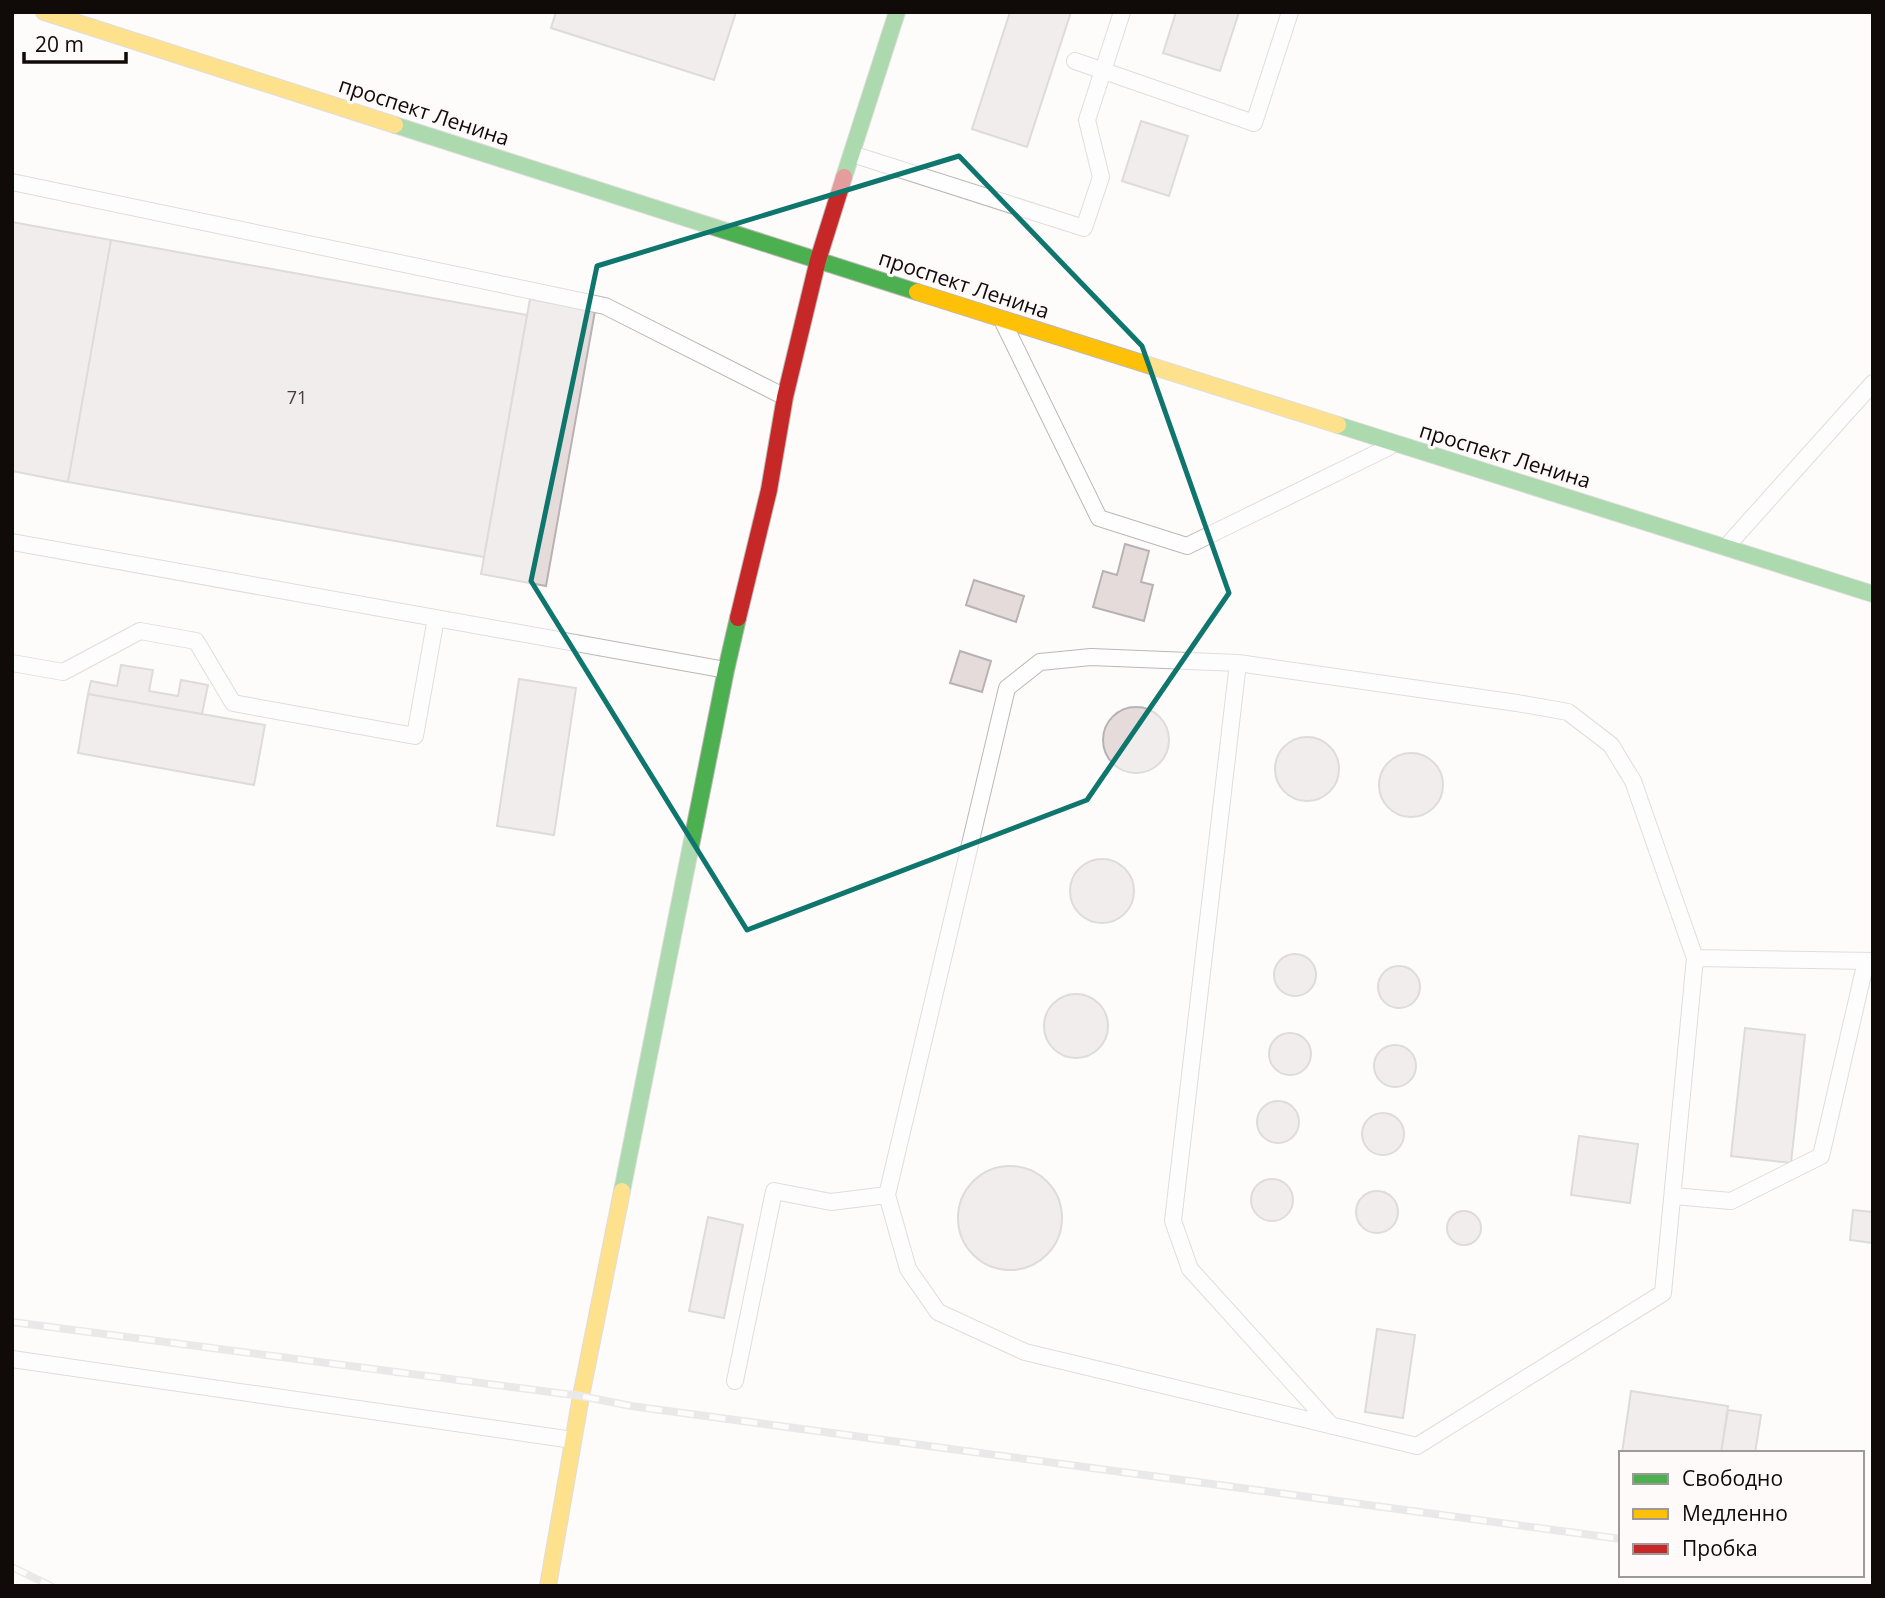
<svg xmlns="http://www.w3.org/2000/svg" width="1885" height="1598" font-family="'Open Sans',sans-serif">
  <rect width="100%" height="100%" fill="#fefbfb"/>
  <path fill="#e5dbdb" stroke="#b8b3b2" stroke-width="2" d="M556 12H736L714 80 551 28Z
    M1010 12H1071L1027 147 972 129Z
    M1176 12H1239L1220 71 1163 53Z
    M1141 121 1188 136 1169 196 1122 181Z
    M12 222 111 240 68 482 12 471Z
    M111 240 527 315 484 557 68 482Z
    M530 299 595 311 546 586 481 574Z
    M1125 544 1149 551 1141 582 1153 585 1144 621 1093 607 1103 571 1117 575Z
    M974 580 1024 596 1016 622 966 605Z
    M960 651 991 661 982 692 950 683Z
    M121 665 153 670 149 691 178 696 181 680 208 685 202 714 88 694 91 681 117 686Z
    M519 679 576 688 554 835 497 826Z
    M88 694 265 725 254 785 78 753Z
    M1103 740a33 33 0 1 1 66 0a33 33 0 1 1-66 0Z
    M1275 769a32 32 0 1 1 64 0a32 32 0 1 1-64 0Z
    M1379 785a32 32 0 1 1 64 0a32 32 0 1 1-64 0Z
    M1070 891a32 32 0 1 1 64 0a32 32 0 1 1-64 0Z
    M1274 975a21 21 0 1 1 42 0a21 21 0 1 1-42 0Z
    M1378 987a21 21 0 1 1 42 0a21 21 0 1 1-42 0Z
    M1044 1026a32 32 0 1 1 64 0a32 32 0 1 1-64 0Z
    M1745 1028 1805 1035 1791 1163 1731 1156Z
    M1269 1054a21 21 0 1 1 42 0a21 21 0 1 1-42 0Z
    M1374 1066a21 21 0 1 1 42 0a21 21 0 1 1-42 0Z
    M1257 1122a21 21 0 1 1 42 0a21 21 0 1 1-42 0Z
    M1362 1134a21 21 0 1 1 42 0a21 21 0 1 1-42 0Z
    M1579 1136 1638 1144 1630 1203 1571 1195Z
    M958 1218a52 52 0 1 1 104 0a52 52 0 1 1-104 0Z
    M1251 1200a21 21 0 1 1 42 0a21 21 0 1 1-42 0Z
    M1356 1212a21 21 0 1 1 42 0a21 21 0 1 1-42 0Z
    M1853 1210 1873 1212V1243L1850 1240Z
    M1447 1228a17 17 0 1 1 34 0a17 17 0 1 1-34 0Z
    M708 1217 743 1225 724 1318 689 1311Z
    M1377 1329 1415 1335 1403 1418 1365 1412Z
    M1631 1391 1728 1406 1721 1453H1622Z
    M1728 1410 1761 1415 1755 1453H1721Z"/>
  <g fill="none" stroke-linecap="round" stroke-linejoin="round">
    <defs>
      <path id="lane" d="M1075 61 1254 123 1290 12
        M852 154 1084 228 1101 177 1087 120 1122 12
        M12 182 605 306 785 397
        M1004 324 1099 518 1187 546 1389 447
        M12 542 726 670
        M1726 547 1873 383
        M1091 657 1238 663 1517 703 1568 712 1611 745 1633 781 1695 958 1663 1293 1417 1446 1025 1352 938 1312 908 1269 887 1195 1007 688 1040 662Z
        M12 663 63 672 140 631 196 641 233 703 415 736 436 618
        M1238 663 1173 1221 1190 1269 1332 1426
        M1695 958 1873 961
        M1673 1196 1731 1201 1821 1156 1866 961
        M12 1359 573 1440
        M735 1381 774 1191 831 1202 887 1195"/>
      <path id="fast" d="M395 125 917 292
        M844 177 897 12
        M1338 425 1873 594
        M622 1191 726 670 738 618"/>
      <path id="slow" d="M44 12 395 125
        M917 292 1338 425
        M548 1586 581 1396 622 1191"/>
      <path id="jam" d="M738 618 769 490 785 397 818 260 844 177"/>
    </defs>
    <use href="#lane" stroke="#bcb7b7" stroke-width="18"/>
    <use href="#fast" stroke="#bcb7b7" stroke-width="18"/>
    <use href="#slow" stroke="#bcb7b7" stroke-width="18"/>
    <use href="#jam" stroke="#bcb7b7" stroke-width="18"/>
    <use href="#lane" stroke="#fffefe" stroke-width="16"/>
    <use href="#fast" stroke="#4caf50" stroke-width="16"/>
    <use href="#slow" stroke="#ffc107" stroke-width="16"/>
    <use href="#jam" stroke="#c62828" stroke-width="16"/>
    <defs>
      <path id="rail" d="M12 1322 581 1396 631 1406 1621 1539
        M12 1567 51 1586"/>
    </defs>
    <use href="#rail" stroke="#d3d2d2" stroke-width="8"/>
    <use href="#rail" stroke="#fffafa" stroke-width="5" stroke-dasharray="16" stroke-linecap="butt"/>
  </g>
  <path d="M0 0H1885V1598H0ZM959 156 1142 346 1229 593 1087 800 747 930 531 581 597 266Z" fill="#fefbfb" fill-opacity=".55" fill-rule="evenodd"/>
  <path fill="none" stroke="#0f766e" stroke-width="5" stroke-linejoin="round" d="M959 156 1142 346 1229 593 1087 800 747 930 531 581 597 266Z"/>
  <g text-anchor="middle" stroke-width="6" stroke-linejoin="round" paint-order="stroke">
    <g font-size="18" fill="#453e3e">
      <text x="297" y="404">71</text>
    </g>
    <g font-size="21" fill="#100a09" stroke="#fffafa">
      <text transform="translate(424 112) rotate(18)" y="7">проспект Ленина</text>
      <text transform="translate(964 285) rotate(18)" y="7">проспект Ленина</text>
      <text transform="translate(1505 456) rotate(17)" y="7">проспект Ленина</text>
    </g>
  </g>
  <rect width="1885" height="1598" fill="none" stroke="#100a09" stroke-width="28"/>
  <rect x="1619" y="1451" width="245" height="126" fill="#fffafa" stroke="#9f9a9a" stroke-width="2"/>
  <rect x="1633" y="1474" width="35" height="10" fill="#4caf50" stroke="#9f9a9a" stroke-width="2"/>
  <text x="1682" y="1486" font-size="21" fill="#100a09">Свободно</text>
  <rect x="1633" y="1509" width="35" height="10" fill="#ffc107" stroke="#9f9a9a" stroke-width="2"/>
  <text x="1682" y="1521" font-size="21" fill="#100a09">Медленно</text>
  <rect x="1633" y="1544" width="35" height="10" fill="#c62828" stroke="#9f9a9a" stroke-width="2"/>
  <text x="1682" y="1556" font-size="21" fill="#100a09">Пробка</text>
  <path d="M24 52v10h102v-10" fill="none" stroke="#100a09" stroke-width="3.5"/>
  <text x="35" y="52" font-size="21" fill="#100a09" stroke="#fffafa" stroke-width="5" paint-order="stroke">20 m</text>
</svg>
